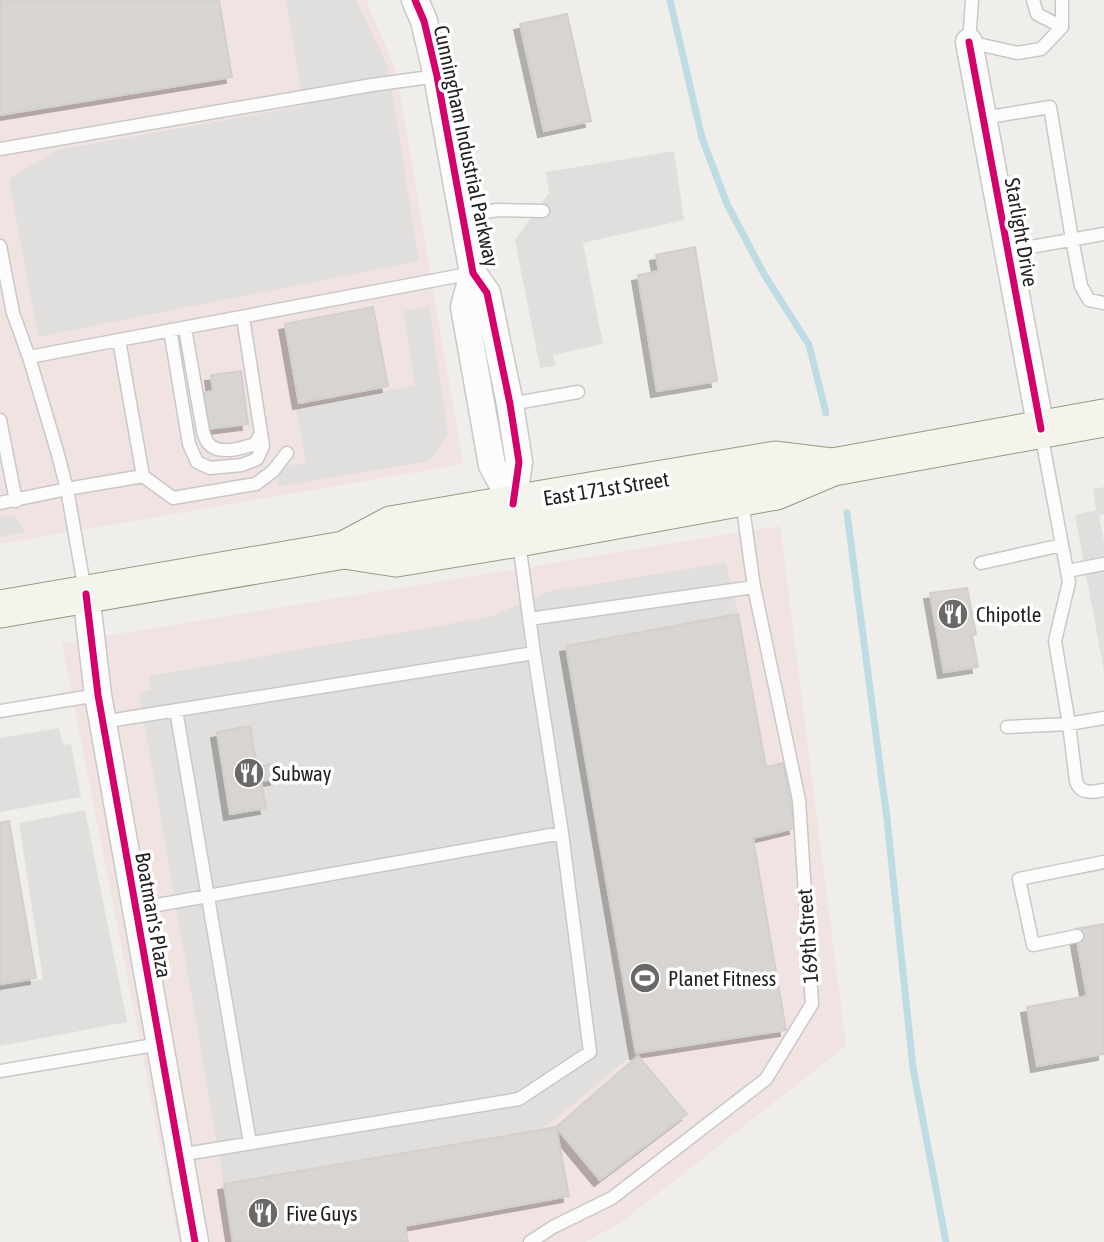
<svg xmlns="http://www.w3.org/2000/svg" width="1104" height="1242" viewBox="0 0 1104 1242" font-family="'Asap Condensed',sans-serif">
  <defs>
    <filter id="shadow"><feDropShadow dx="-6" dy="6" stdDeviation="0" flood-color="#0004"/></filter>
  </defs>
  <rect width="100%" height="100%" fill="#f0eeeb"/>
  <!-- commercial -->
  <path fill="#f1e3e1" d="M0 0H366L396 71 463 464 0 544Z
    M780 526 846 1046 623 1221 586 1242H179L62 643Z"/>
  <!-- parking -->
  <path fill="#e0dfde" d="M286 0H356L388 67 419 261 38 337 9 179 57 150 304 106Z
    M674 151 684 220 583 243 603 344 553 355 556 366 540 368 515 240 549 193 546 172Z
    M429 306 448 433 429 461 278 487 274 467 306 463 296 409 415 385 403 311Z
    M1104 487V514L1099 516 1104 541V671L1075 515 1096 510 1093 489Z
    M15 515 25 532 0 537V517Z
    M726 563 738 614 566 646 632 1055 576 1102 543 1128 224 1184 139 692 151 690 149 676 489 617 550 591Z
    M59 728 63 745 71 744 81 797 0 812V738Z
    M85 810 127 1022 0 1046V987L43 979 19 823Z"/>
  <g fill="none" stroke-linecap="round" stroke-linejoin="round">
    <!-- stream -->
    <path stroke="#bfdbe3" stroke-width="7" d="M670 0 702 138 727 204 764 274 809 345 826 413
      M847 513 887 819 913 1068 946 1242"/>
  </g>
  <!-- building -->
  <path fill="#d7d4d2" stroke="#d3d0cc" stroke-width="2" filter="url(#shadow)" d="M0 0H219L232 77 0 115Z
    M567 14 591 121 544 131 520 24Z
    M695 247 717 381 657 391 638 275 659 271 656 255Z
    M373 307 388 386 299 403 285 324Z
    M241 371 248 424 208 429 203 393 213 391 211 375Z
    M967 588 976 634 972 635 978 667 944 672 930 593Z
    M738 614 766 767 783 763 795 828 753 838 786 1030 636 1053 566 646Z
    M250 726 257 767 273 764 276 779 261 781 266 808 230 814 217 732Z
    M9 821 36 978 0 984V823Z
    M1104 924V1054L1037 1066 1027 1007 1087 996 1075 929Z
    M638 1056 687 1114 600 1180 556 1127Z
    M556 1127 569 1196 405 1226 408 1242H233L224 1184Z"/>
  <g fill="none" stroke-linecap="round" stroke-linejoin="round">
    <!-- lane casing -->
    <g stroke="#c9c8c7" stroke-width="15">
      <path id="lane" d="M972 0 969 42 1017 53 1041 49 1062 27V0
        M1033 0 1037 14 1062 27
        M983 118 1050 107 1072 239 1081 286 1089 300 1104 303
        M0 149 372 85 437 76
        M463 216 497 210 543 211
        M0 246 13 313 29 357 57 451 67 489 85 591
        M1008 251 1104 234
        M185 328 203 431C204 435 205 439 208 443 218 456 242 448 255 444L261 433 243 317
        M170 330 189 444 197 462 210 468 242 465 257 459 263 446 261 434
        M119 340 143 476 173 498 256 484 273 471 287 453
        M29 357 473 273
        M510 404 578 392
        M0 420 16 501
        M1041 433 1069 582 1055 641 1069 724 1076 781C1080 795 1093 792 1104 790
        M0 503 67 489 143 476
        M981 563 1062 545
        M1067 571 1104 564
        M529 619 754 587
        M176 710 250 1143
        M0 711 98 695
        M102 722 534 653 519 543
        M1007 727 1069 724 1104 718
        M135 909 562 833
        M1077 936 1033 945 1019 879 1104 862
        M0 1071 160 1044
        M179 1155 519 1099 590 1052 562 833 534 653
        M530 1242 553 1227 612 1198 766 1079 812 1004 799 800 754 587 742 501"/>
    </g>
    <!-- street casing -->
    <g stroke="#c9c8c7" stroke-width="29">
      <path id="street" d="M415 0 424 21 437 76 473 273 487 293 510 404 519 462 513 504
        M969 42 1041 429
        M473 273 464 307 492 465 513 504
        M86 594 98 695 195 1242"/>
    </g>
    <!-- secondary casing -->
    <g stroke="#999a82" stroke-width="39">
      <path id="secondary" d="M344 550 396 558 518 538 776 491 833 467 1104 418
        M0 609 344 550 391 525 513 504 776 460 833 467"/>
    </g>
    <!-- lane -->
    <use href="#lane" stroke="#fdfcfc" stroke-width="12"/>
    <!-- street -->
    <use href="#street" stroke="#fdfcfc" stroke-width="26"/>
    <!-- secondary -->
    <use href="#secondary" stroke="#f4f4ed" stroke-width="37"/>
    <!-- cycleway casing -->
    <g stroke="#fff" stroke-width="11">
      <path id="cycleway" d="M415 0 424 21 437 76 473 273 487 293 510 404 519 462 513 504
        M969 42 1041 429
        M86 594 98 695 195 1242"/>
    </g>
    <!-- cycleway -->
    <use href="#cycleway" stroke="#d6006c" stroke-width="7"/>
  </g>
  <!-- icons -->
  <defs>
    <g id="restaurant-disc" transform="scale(1.575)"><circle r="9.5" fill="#6a6968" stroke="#fff"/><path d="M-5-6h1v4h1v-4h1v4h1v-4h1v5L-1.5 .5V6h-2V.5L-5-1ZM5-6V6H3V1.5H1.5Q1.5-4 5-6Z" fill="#fff"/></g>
    <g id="stadium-disc" transform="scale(1.575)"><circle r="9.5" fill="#6a6968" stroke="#fff"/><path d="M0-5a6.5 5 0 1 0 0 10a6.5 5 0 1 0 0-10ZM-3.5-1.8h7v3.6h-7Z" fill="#fff"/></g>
  </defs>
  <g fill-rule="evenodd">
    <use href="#restaurant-disc" x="953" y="614"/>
    <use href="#restaurant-disc" x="249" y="773"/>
    <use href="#stadium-disc" x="645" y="978"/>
    <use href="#restaurant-disc" x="263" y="1213"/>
  </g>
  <g text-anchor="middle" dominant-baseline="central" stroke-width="7" stroke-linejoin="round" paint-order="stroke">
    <!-- street labels -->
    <g font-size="21" fill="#222" stroke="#fff">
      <text transform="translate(467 146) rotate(78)">Cunningham Industrial Parkway</text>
      <text transform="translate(1022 232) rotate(80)">Starlight Drive</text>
      <text transform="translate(606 488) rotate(-9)">East 171st Street</text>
      <text transform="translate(154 915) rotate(80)">Boatman's Plaza</text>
      <text transform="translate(807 936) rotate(-94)">169th Street</text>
    </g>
    <!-- poi labels -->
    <g font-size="21" fill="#222" stroke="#fff" text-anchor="start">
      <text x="976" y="614">Chipotle</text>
      <text x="272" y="773">Subway</text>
      <text x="668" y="978">Planet Fitness</text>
      <text x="286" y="1213">Five Guys</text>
    </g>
  </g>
</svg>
